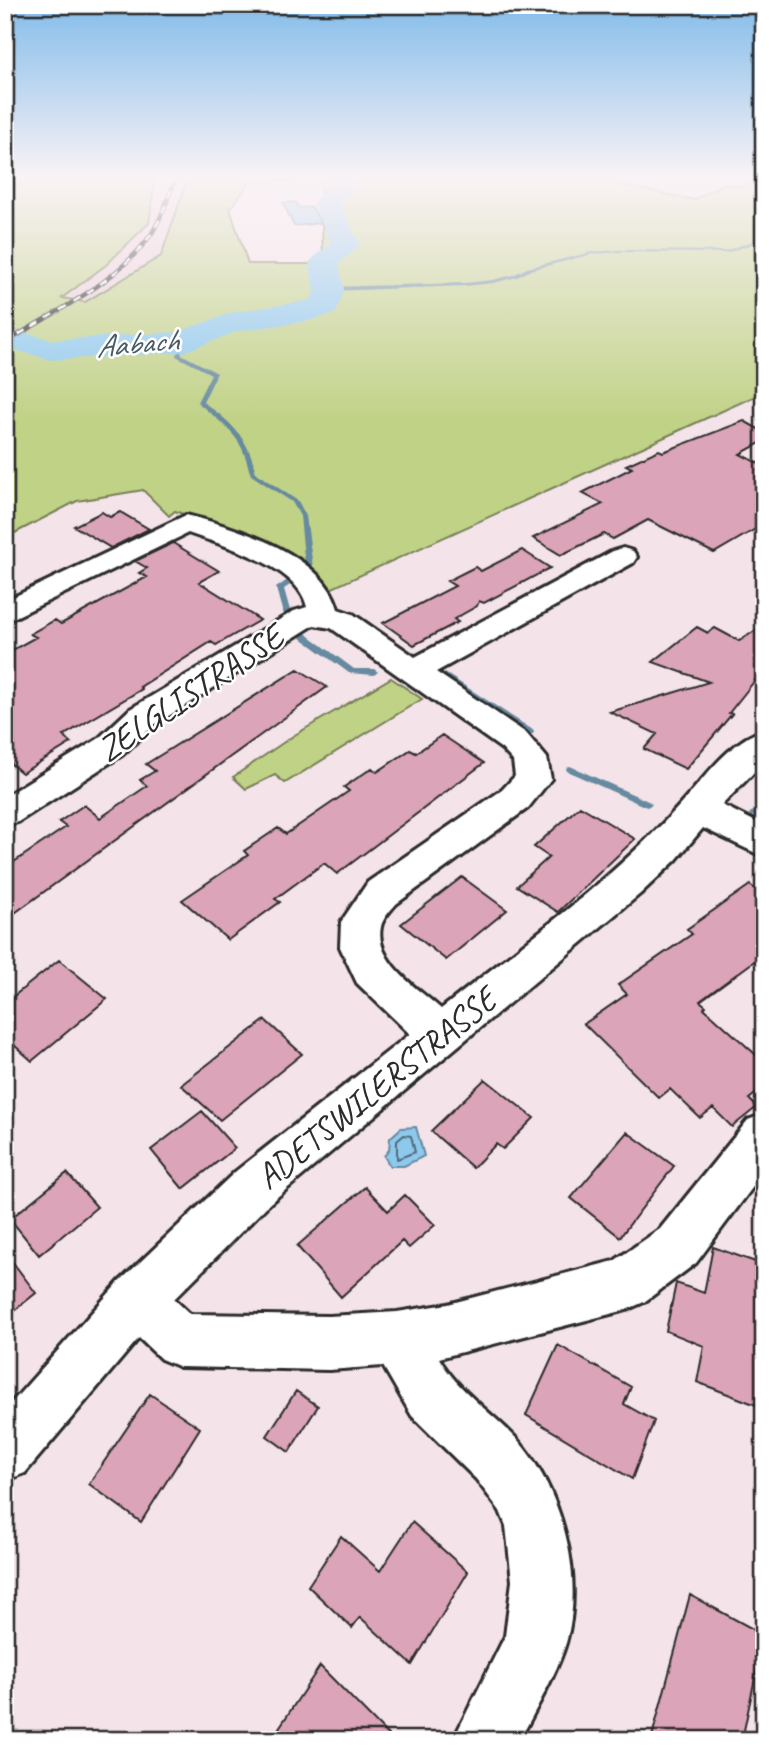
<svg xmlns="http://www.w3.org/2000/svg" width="769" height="1745" viewBox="0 0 769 1745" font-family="Caveat,sans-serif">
  <rect width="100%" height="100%" fill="#f4e4ea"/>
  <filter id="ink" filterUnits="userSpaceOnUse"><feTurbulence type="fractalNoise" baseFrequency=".0143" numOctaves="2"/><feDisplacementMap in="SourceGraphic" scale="14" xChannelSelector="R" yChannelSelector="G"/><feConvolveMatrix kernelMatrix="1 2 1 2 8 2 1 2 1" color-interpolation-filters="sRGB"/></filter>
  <g filter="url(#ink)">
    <!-- built -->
    <path fill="#ecd1db" d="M155 178H188L161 256 85 302 61 299 106 265 149 223Z"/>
    <!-- green -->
    <path fill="#c0d286" stroke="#767e58" stroke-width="2" d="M23 178H155L149 223 106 265 62 298 85 302 161 256 188 178H294L293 181H251L230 209 248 264H323L321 178H629L621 185 694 200 723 184 742 187 764 178V392L326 591 214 526 175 511 169 516 143 490 77 501 5 538V203Z
      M391 678 422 699 285 783 275 775 246 789 233 777 293 736Z"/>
    <!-- water -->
    <path fill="#8dc9ed" stroke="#668a9f" stroke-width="2" d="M295 202 299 208 312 207 321 223 294 226 283 203Z
      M416 1127 424 1156 404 1166H390L384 1156 389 1150 390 1138 401 1128Z"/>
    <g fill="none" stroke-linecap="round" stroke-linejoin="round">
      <!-- shore -->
      <path stroke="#526a79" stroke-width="2" d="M404 1135 411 1136 415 1152 397 1159V1141Z"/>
      <!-- stream -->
      <path fill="#668a9f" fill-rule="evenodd" d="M764 237V240L726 253 618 252 592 254 531 270 517 277 493 283 465 286 329 291 326 289 329 287 465 283 493 280 513 275 527 268 592 252 618 250 725 251Z
        M184 340 187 342 181 354 217 373 203 402C231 422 249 438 256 473L298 501 306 516 313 567 312 569H309L305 567 300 516 292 502 251 475C248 468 247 460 244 453 235 430 215 418 197 402L211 374 176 356 181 342Z
        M289 579H295L296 581 284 589 291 614 287 616 283 614 276 588Z
        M297 631H303L354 669H374L378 672 374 675 349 673 297 635Z
        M445 673 533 730 534 732 533 734H527L442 678V674Z
        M570 766 650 802 652 804 647 807 644 806 567 771 566 769 567 767Z
        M754 811 764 813V819L751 816 749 814 751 812Z"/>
      <!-- river -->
      <path fill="#8dc9ed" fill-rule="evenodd" d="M330 178H356L358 184 340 204 360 245 339 264 344 289 336 313 308 321 238 331 184 352 51 360 5 347V327L52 340 178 332 234 312 311 300 314 289 309 262 331 243 313 203 332 183Z"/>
    </g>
    <!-- building -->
    <path fill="#dba4b8" stroke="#2b2b2b" stroke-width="2" d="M744 421 764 432V441L740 454 764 466V524L714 553 648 520 613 539 604 534 561 555 533 538 603 504 582 493 632 468 626 465 659 450 663 452Z
      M102 512 110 517 120 512 149 529 111 548 74 526Z
      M173 543 219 571 199 582 260 620 216 645 211 642 140 687 142 689 63 736 71 743 22 773 5 759V654L36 637 30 634 55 620 61 624 147 577 139 573 147 568 135 561Z
      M522 550 550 568 484 603 479 601 477 606 454 619 458 622 414 645 383 623 455 586 447 581 475 567 481 571Z
      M764 625V669L729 713 732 714 686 769 644 749 657 734 610 712 709 682 653 662 697 627 708 633 715 628 739 641Z
      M298 669 327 687 5 920V868L66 827 59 822 84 805 100 818 147 786 140 780 155 771 146 764Z
      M442 735 484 763 337 874 324 863 275 899 280 902 228 940 182 900 248 855 244 851 278 828 286 834 349 791 344 787 372 768 377 772 410 750 416 753Z
      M580 806 635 839 558 912 517 886 549 857 534 847Z
      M462 877 507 910 446 960 401 924Z
      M750 885 764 896V954L700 1001 706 1006 704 1008 764 1062V1087L749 1099 757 1107 732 1127 713 1108 700 1118 670 1089 659 1098 584 1024 627 994 618 985 692 934 687 929Z
      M59 960 107 999 32 1061 5 1037V1003Z
      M265 1020 302 1054 220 1120 181 1085Z
      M485 1079 534 1118 503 1149 496 1144 473 1168 431 1131Z
      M202 1111 235 1148 183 1189 151 1150Z
      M627 1132 674 1166 620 1237 571 1198Z
      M67 1173 97 1207 39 1255 10 1219Z
      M365 1187 388 1211 405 1195 435 1225 409 1248 402 1241 341 1297 297 1246Z
      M713 1247 764 1265V1408L697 1382 704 1346 666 1331 676 1283 704 1293Z
      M5 1252 36 1293 5 1318Z
      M558 1345 631 1387 624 1404 654 1421 632 1479 526 1415Z
      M296 1391 318 1406 289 1452 267 1436Z
      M150 1394 200 1428 141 1522 89 1484Z
      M412 1522 468 1572 412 1665 360 1617 352 1628 308 1586 341 1536 380 1571Z
      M690 1595 764 1635 742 1740H651Z
      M320 1666 393 1740H271Z"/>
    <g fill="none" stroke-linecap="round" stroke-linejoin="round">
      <!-- minor casing -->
      <g stroke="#2b2b2b" stroke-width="6">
        <path id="minor" d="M186 515C235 527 324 554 338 609L353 614 415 657 613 551 623 548 633 551 637 557 633 563 436 672 526 733 547 758 551 779 528 808 396 904C391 910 382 919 381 927 374 962 418 988 441 1009 526 941 616 878 688 796 708 773 733 739 764 730V762L722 805 764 826V857L703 828 676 860 640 894 270 1203 174 1299 190 1314 329 1316 397 1312 448 1304 614 1261 660 1229 748 1120 764 1114V1172L696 1263 644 1302 626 1310 439 1358C458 1391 490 1411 516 1438 562 1489 585 1576 566 1643 556 1676 535 1709 520 1740H453L505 1636 512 1581 506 1526 500 1511 476 1479 412 1416 383 1366 329 1370 180 1367 161 1359 139 1338 25 1473 5 1481V1410L119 1282 236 1171 410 1034 357 983 340 947 341 922 368 882 502 790 515 776 513 761 502 749 331 628 314 625 154 725 122 755 18 822 5 826V796L98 739 130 709 294 611 307 607C298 565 224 546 188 533L5 622V601Z"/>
      </g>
      <!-- minor -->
      <use href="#minor" fill="#fff" fill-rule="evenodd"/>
      <!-- rail casing -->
      <g stroke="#2b2b2b" stroke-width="4.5">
        <path id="rail" d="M5 343C55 311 118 283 152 233 163 216 168 196 176 178"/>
      </g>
      <!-- rail -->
      <use href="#rail" stroke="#fff" stroke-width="2.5" stroke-dasharray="8" stroke-linecap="butt"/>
    </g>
  </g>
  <!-- sky -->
  <linearGradient id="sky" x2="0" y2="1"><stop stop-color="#83bcea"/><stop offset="0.42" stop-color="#faf3f6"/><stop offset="1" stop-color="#faf3f6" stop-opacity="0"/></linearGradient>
  <rect width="769" height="422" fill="url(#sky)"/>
  <g text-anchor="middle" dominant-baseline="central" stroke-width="5" stroke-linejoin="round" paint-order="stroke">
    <!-- far-water labels -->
    <g font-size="32" font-style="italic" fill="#485a65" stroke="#fff">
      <text transform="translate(137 343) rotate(-5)">Aabach</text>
    </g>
    <!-- street labels -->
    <g font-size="35" fill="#2b2b2b" stroke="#fff">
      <text transform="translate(190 693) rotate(-34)">ZELGLISTRASSE</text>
      <text transform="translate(376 1088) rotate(-39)">ADETSWILERSTRASSE</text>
    </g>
  </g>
  <!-- margin -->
  <rect width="769" height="1745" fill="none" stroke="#fff" stroke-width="28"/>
  <rect x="14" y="14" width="741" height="1717" fill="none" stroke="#2b2b2b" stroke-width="2.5" filter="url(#ink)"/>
</svg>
